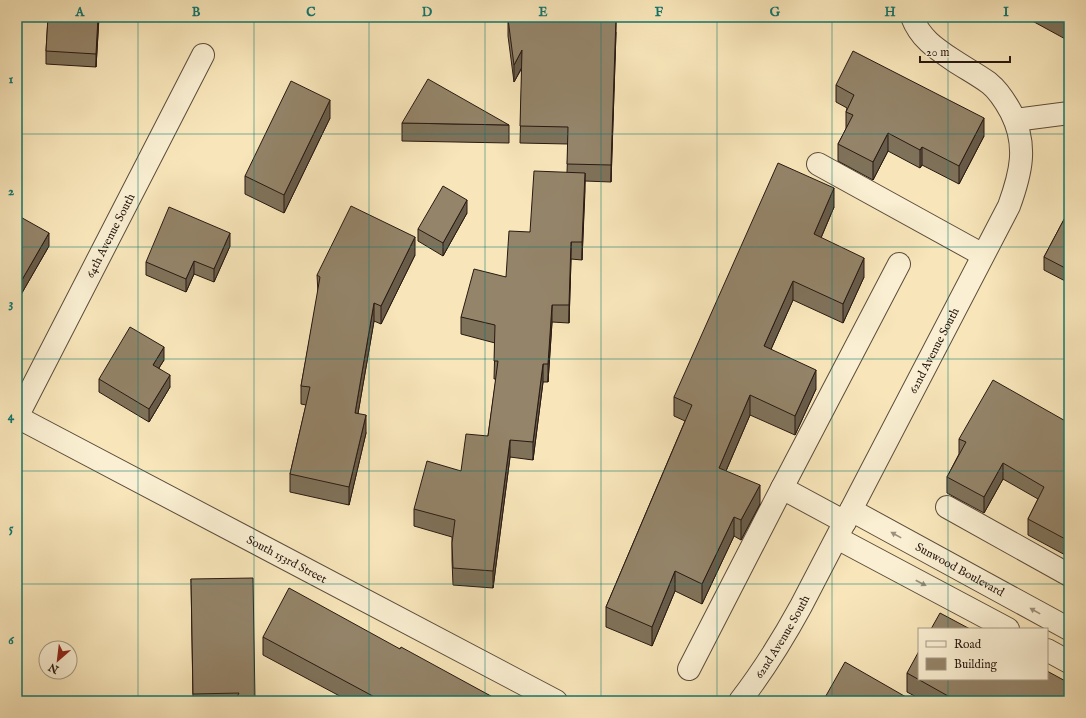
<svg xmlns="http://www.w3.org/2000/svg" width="1086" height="718" viewBox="0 0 1086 718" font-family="'IM FELL English',serif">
  <rect width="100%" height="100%" fill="#f8e6ba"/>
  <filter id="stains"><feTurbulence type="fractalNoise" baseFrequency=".005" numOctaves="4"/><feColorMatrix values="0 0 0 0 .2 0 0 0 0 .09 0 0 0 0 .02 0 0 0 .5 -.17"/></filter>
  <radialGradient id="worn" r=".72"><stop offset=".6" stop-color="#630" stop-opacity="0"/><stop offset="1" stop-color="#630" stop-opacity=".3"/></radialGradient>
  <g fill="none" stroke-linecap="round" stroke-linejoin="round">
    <!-- minor casing -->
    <g stroke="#5c4c3c" stroke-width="24">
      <g id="minor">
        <path d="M1015 120 1069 113"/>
        <path d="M818 164 983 255"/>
        <path id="s1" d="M17 417 556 701"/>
        <path id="s2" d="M17 417 203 55"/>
        <path d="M782 488 899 264"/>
        <path d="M947 507 1069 575"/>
        <path id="s3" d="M851 510 1069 629"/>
        <path d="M837 538 1008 629"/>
        <path d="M1047 650 1069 662"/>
        <path d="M689 669 782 488 845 522"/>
        <path id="s4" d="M740 701C763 671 783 639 801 606L1009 206C1021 173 1028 145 1011 112 1005 101 999 91 989 83 978 75 965 68 953 60 935 48 920 38 912 17"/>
      </g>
    </g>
    <!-- minor -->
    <use href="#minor" stroke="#faefd2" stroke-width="22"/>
  </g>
  <!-- wall -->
  <path fill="#7f725a" stroke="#281912" d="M48 17H99L96 67 46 64V51Z
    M1025 17H1069V41Z
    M508 19 616 32 611 182 585 181 582 260 571 259 569 323 552 322 548 382H543L533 460 510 457 493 588 453 585 452 560V537L414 526V509L461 471 488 436 496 379H494L495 343 461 334V317L506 277 530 232 567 172 568 144 520 143 522 68 514 82 508 36Z
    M836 85 984 136 959 184 922 165 920 168 888 151 873 180 838 161V144L846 129V112L847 108 836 102Z
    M330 118 284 213 245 194V176Z
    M402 123 509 125V143L402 141Z
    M834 207 821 238 864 277 843 323 793 300 771 349 816 389 795 435 750 415 726 471 760 504 741 540 734 536 702 604 675 591 652 646 606 627V607L685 421 674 416V397Z
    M1069 210V283L1044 270V257Z
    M467 213 443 256 418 241V229Z
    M17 215 49 246 19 298 17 297Z
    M230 246 214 282 194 274 186 292 146 275V262Z
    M415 255 381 324 374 321 358 413 366 433 349 505 290 492V474L306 405 301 404V386L318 293 317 275Z
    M164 360 159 368 170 387 149 422 99 392V379Z
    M1069 423V557L1028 535V519L1038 499 1003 479 984 513 947 493V477L959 454V439Z
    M191 579 255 701H193Z
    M263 637 400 649 500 701H349L263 655Z
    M907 673 1069 701H924L907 692Z"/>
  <!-- shaded-wall -->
  <path fill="#685c4a" stroke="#281912" d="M98 17H99L96 67V54Z
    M616 17V32L611 182V165Z
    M522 50V67L514 82V65Z
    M330 100V118L284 213V195Z
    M984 118V136L959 184V166Z
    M888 133V151L873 180V162Z
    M922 147V165L920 168V150Z
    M585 173V191L582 260V242Z
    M834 188V207L814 254V234Z
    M467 200V213L443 256V243Z
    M49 233V246L19 298V285Z
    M230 233V246L214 282V269Z
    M415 237V255L381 324V306Z
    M571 242V259L569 323V305Z
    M864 258V277L843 323V304Z
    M194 261V274L186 292V279Z
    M793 281V300L764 365V346Z
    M374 303V321L355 431V413Z
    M552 305V322L548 382V364Z
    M164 347V360L153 377V365Z
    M543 364V382L533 460V442Z
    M816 370V389L795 435V416Z
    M170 375V387L149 422V409Z
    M750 395V415L719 487V468Z
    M366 415V433L349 505V487Z
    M510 440V457L493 588V571Z
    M1003 463V479L984 513V497Z
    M760 485V504L741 540V520Z
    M734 517V536L702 604V584Z
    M675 571V591L652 646V627Z"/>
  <!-- building -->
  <path fill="#948469" stroke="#281912" d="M48 17H98L96 54 46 51Z
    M528 17H616L611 165 567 164 568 127 520 126 522 50 514 65 508 19Z
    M853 51 984 118 959 166 922 147 920 150 888 133 873 162 838 144 853 115 846 112 854 95 836 85Z
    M428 79 509 125 402 123Z
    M291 81 330 100 284 195 245 176Z
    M778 163 834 188 814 234 864 258 843 304 793 281 764 346 816 370 795 416 750 395 719 468 760 485 741 520 734 517 702 584 675 571 652 627 606 607 692 405 674 397Z
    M534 171 585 173 582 242H571L569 305H552L548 364H543L533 442 510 440 493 571 453 568 452 543 455 520 414 509 427 461 461 471 466 434 488 436 498 361H494L495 325 461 317 474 269 506 277 509 231 530 232Z
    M443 186 467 200 443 243 418 229Z
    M351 206 415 237 381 306 374 303 355 413 366 415 349 487 290 474 310 387 301 386 320 277 317 275Z
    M169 207 230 233 214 269 194 261 186 279 146 262Z
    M1069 210V270L1044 257Z
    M17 215 49 233 19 285 17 284Z
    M130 327 164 347 153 365 170 375 149 409 99 379Z
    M993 380 1069 423V541L1028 519 1044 487 1003 463 984 497 947 477 966 442 959 439Z
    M253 578 255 701H235L239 693 193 694 191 579Z
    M289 588 400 649 401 647 500 701H382L263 637Z
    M940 613 970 629H931Z
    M919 651V679H1047V671L1069 683V697L1067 701H957L907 673Z
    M845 662 913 701H823Z"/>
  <!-- one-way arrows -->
  <defs><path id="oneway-solid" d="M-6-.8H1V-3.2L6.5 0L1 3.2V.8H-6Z"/></defs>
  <g fill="#9c8f7c">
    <use href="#oneway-solid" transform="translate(896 535) rotate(-151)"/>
    <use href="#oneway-solid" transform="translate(921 583) rotate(28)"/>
    <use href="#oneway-solid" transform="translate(1035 611) rotate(-151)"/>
  </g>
  <!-- grid -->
  <path fill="none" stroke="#0f766e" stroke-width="1" stroke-opacity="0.55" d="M138 17V701M254 17V701M369 17V701M485 17V701M601 17V701M717 17V701M832 17V701M948 17V629M17 134H1069M17 247H1069M17 359H1069M17 471H1069M17 584H1069M948 679V701"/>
  <g text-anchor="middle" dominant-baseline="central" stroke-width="3" stroke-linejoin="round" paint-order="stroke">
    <!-- street labels -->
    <g font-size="12" fill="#281912" stroke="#faefd2">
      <text stroke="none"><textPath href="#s2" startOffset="204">64th Avenue South</textPath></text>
      <text stroke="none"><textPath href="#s4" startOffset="401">62nd Avenue South</textPath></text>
      <text stroke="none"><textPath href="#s1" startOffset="305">South 153rd Street</textPath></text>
      <text stroke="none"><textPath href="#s3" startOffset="124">Sunwood Boulevard</textPath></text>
      <text stroke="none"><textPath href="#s4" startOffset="77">62nd Avenue South</textPath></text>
    </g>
  </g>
  <!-- margin -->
  <rect width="1086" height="718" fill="none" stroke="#f8e6ba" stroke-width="44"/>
  <!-- legend -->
  <rect x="918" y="628" width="130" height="52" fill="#faefd2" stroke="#a69985"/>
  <rect x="926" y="641" width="20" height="6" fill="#faefd2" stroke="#a69985"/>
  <text x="954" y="648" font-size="12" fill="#281912">Road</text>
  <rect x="926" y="658" width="20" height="12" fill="#948469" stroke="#a69985"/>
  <text x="954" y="668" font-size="12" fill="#281912">Building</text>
  <!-- north arrow -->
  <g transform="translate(58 660) rotate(208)"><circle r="19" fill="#faefd2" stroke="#a69985"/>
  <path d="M0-3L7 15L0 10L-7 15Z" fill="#8f2418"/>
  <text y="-6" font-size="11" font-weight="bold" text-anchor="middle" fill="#281912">N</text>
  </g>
  <!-- scale -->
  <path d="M920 56v6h90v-6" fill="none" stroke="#281912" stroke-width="2"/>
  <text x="926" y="56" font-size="12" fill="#281912" stroke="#faefd2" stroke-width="3" paint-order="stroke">20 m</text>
  <rect x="22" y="22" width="1042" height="674" fill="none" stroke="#0f766e" stroke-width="1.5"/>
  <g font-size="13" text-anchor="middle" font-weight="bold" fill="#0f766e">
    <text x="80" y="16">A</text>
    <text x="196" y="16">B</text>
    <text x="311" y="16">C</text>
    <text x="427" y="16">D</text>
    <text x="543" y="16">E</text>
    <text x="659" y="16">F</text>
    <text x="775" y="16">G</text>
    <text x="890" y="16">H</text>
    <text x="1006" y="16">I</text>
    <text x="11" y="83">1</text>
    <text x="11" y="195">2</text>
    <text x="11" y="307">3</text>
    <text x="11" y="420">4</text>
    <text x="11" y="532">5</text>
    <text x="11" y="644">6</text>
  </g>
  <rect width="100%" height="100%" filter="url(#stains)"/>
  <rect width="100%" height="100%" fill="url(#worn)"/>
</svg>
